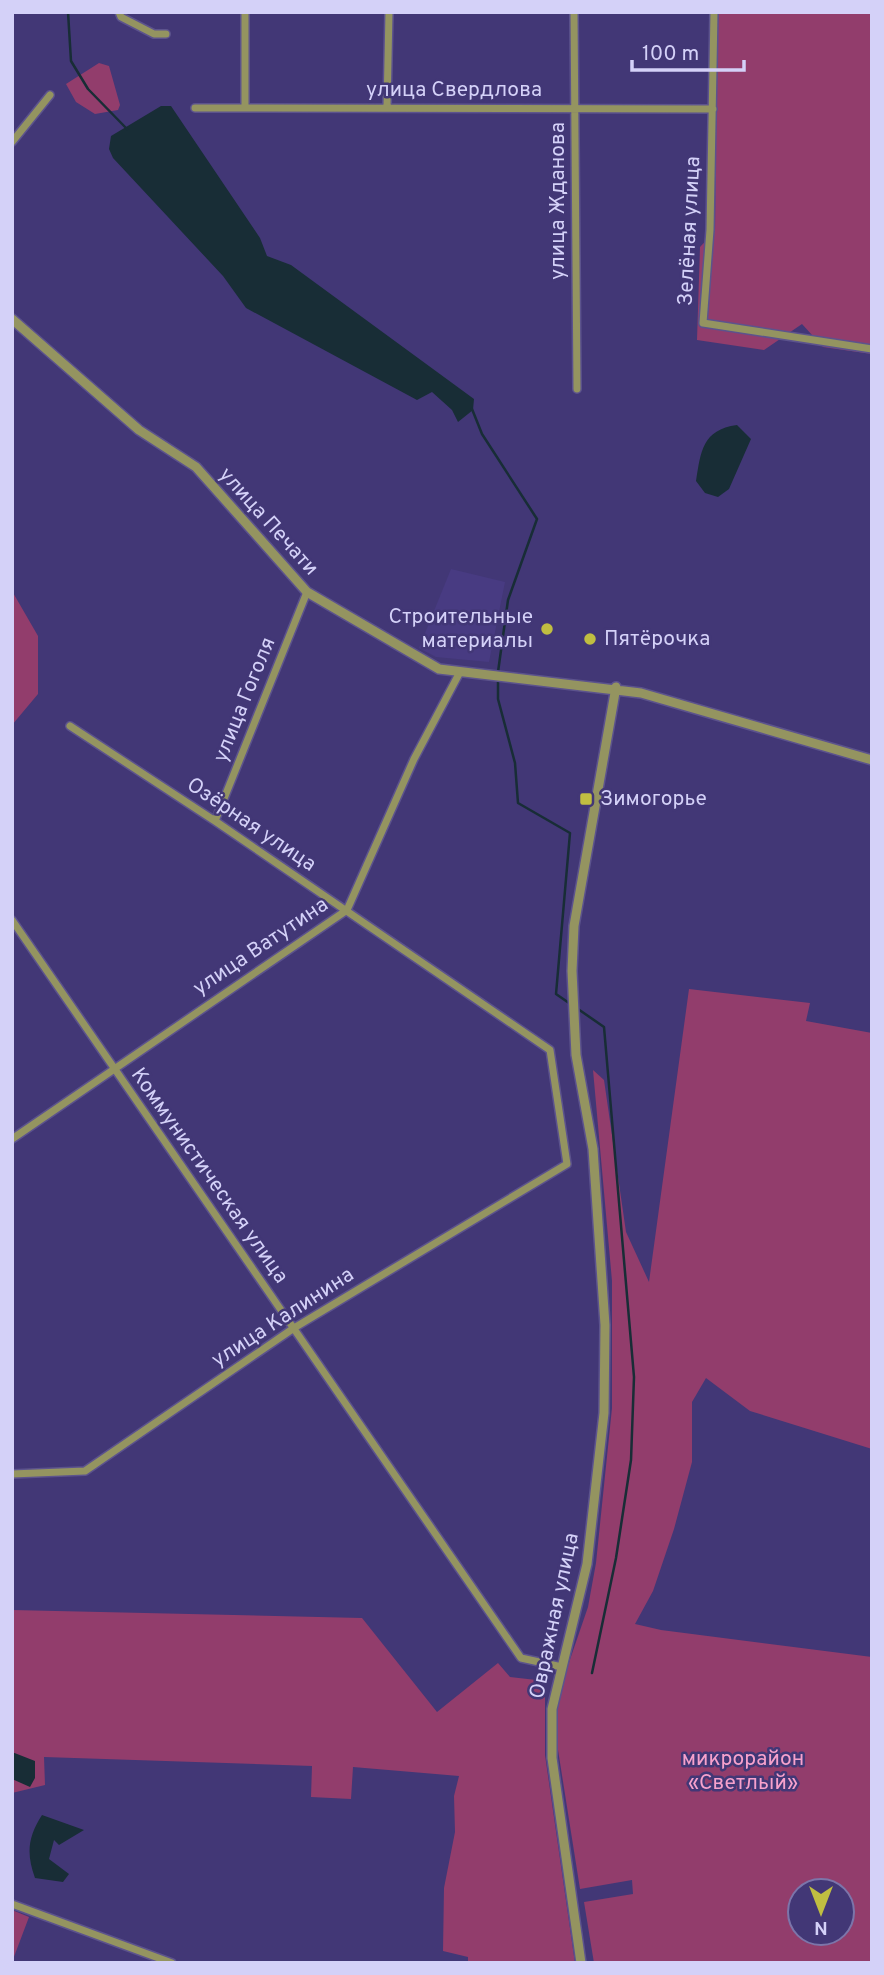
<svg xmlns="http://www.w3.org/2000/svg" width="884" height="1975" viewBox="0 0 884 1975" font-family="Overpass,sans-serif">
  <rect width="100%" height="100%" fill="#423776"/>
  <!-- built -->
  <path fill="#483b82" d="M451 569 505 582 489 662 436 657 419 648Z"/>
  <!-- green -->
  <path fill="#923d6c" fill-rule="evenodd" d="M717 12H872V354L823 347 802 324 764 350 697 340 700 247 715 231Z
    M99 63 109 66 120 105 118 110 95 114 76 102 66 84Z
    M12 591 38 636V694L12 725Z
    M689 989 810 1003 806 1021 872 1033V1449L750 1411 706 1378 692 1402V1462L674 1529 653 1591 635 1624 661 1630 872 1657V1963H594L584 1902 633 1894 632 1880 580 1889 552 1712 588 1607 596 1563 612 1408V1281L593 1070 604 1080 626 1232 649 1282ZM800 1891H842V1933H800Z
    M12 1610 362 1618 437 1712 498 1663 510 1677 545 1681V1755L575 1963H468V1957L443 1951 444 1888 455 1832 454 1796 459 1776 353 1767 351 1799 311 1797 312 1766 44 1757 45 1785 12 1793Z
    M12 1910 29 1917 12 1962Z"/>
  <!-- water -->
  <path fill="#182d36" d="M161 106H171L260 238 267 256 291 265 474 399 473 410 458 422 452 410 432 392 417 400 246 308 223 276 113 158 109 149 111 136Z
    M737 425 751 439 729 489 718 497 705 493 696 481C701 451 702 430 737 425Z
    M12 1752 35 1761V1778L30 1787 12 1779Z
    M42 1815 84 1830 59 1845 54 1840 49 1859 69 1874 63 1882 35 1878C26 1853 28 1837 42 1815Z"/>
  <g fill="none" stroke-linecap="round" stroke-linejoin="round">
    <!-- stream -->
    <path stroke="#182d36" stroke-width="2.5" d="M68 12 71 61 88 89 127 129
      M472 409 482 434 537 519 508 600 498 672
      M498 679V699L515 763 518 803 570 833 556 994 569 1003
      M578 1009 604 1027 634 1377 631 1460 616 1558 592 1673"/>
    <!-- minor casing -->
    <g stroke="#5c538d" stroke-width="10">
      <path id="minor" d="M119 12 121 17 154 34H166
        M574 12 577 389
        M714 12 710 230 703 323 872 349
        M245 106V12
        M387 107 389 12
        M195 108 713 109
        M12 142 50 95
        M215 821 307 592
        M12 920 521 1658 562 1667
        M12 1139 347 910 414 759 460 672
        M12 1474 85 1471 294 1328 567 1164 550 1050 215 821 70 726
        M12 1904 172 1963"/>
    </g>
    <!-- tertiary casing -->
    <g stroke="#5c538d" stroke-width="12">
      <path id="tertiary" d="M12 319 139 430 196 467 307 592 439 669 641 693 872 760
        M581 1963 552 1758V1709L587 1564 604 1413 605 1325 593 1149 576 1055 572 971 574 926 616 687"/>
    </g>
    <!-- minor -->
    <use href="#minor" stroke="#949460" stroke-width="7"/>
    <!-- tertiary -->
    <use href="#tertiary" stroke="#949460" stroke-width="9"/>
  </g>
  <!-- markers -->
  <g fill="#c0be41" stroke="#423776" stroke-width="2.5">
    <circle cx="547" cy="629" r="7"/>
    <circle cx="590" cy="639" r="7"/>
    <rect x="579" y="792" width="14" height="14" rx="3.5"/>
  </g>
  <g text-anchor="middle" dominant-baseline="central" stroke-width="5" stroke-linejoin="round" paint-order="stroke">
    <!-- street labels -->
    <g font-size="21" fill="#d4d1f8" stroke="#423776">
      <text x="454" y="90">улица Свердлова</text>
      <text transform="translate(558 201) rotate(-90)">улица Жданова</text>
      <text transform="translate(690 231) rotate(-87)">Зелёная улица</text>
      <text transform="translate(268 522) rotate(48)">улица Печати</text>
      <text transform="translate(245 700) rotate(-68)">улица Гоголя</text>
      <text transform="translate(251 825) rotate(34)">Озёрная улица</text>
      <text transform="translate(261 947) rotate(-34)">улица Ватутина</text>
      <text transform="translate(209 1176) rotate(55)">Коммунистическая улица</text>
      <text transform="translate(283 1318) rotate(-33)">улица Калинина</text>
      <text transform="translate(555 1616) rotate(-78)">Овражная улица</text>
    </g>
    <!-- poi labels -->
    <g font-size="21" fill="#d4d1f8" stroke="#423776" text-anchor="start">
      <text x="533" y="617" text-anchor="end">Строительные<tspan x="533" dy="24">материалы</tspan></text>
      <text x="604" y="639">Пятёрочка</text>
      <text x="600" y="799">Зимогорье</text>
    </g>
    <!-- park labels -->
    <g font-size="21" fill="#f7a1cc" stroke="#423776">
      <text x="743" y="1759">микрорайон<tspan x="743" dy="24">«Светлый»</tspan></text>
    </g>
  </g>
  <!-- border -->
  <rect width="884" height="1975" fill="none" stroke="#d4d1f8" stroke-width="28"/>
  <!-- north arrow -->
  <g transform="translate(821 1912) rotate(180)"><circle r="33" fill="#423776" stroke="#7c75aa" stroke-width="2"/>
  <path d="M0-5L12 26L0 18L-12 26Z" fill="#c0be41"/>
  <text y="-10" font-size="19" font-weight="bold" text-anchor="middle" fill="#d4d1f8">N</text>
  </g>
  <!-- scale -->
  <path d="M632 60v10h112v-10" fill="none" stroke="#d4d1f8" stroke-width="3.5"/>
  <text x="642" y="60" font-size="21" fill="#d4d1f8" stroke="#423776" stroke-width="5" paint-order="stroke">100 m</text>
</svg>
